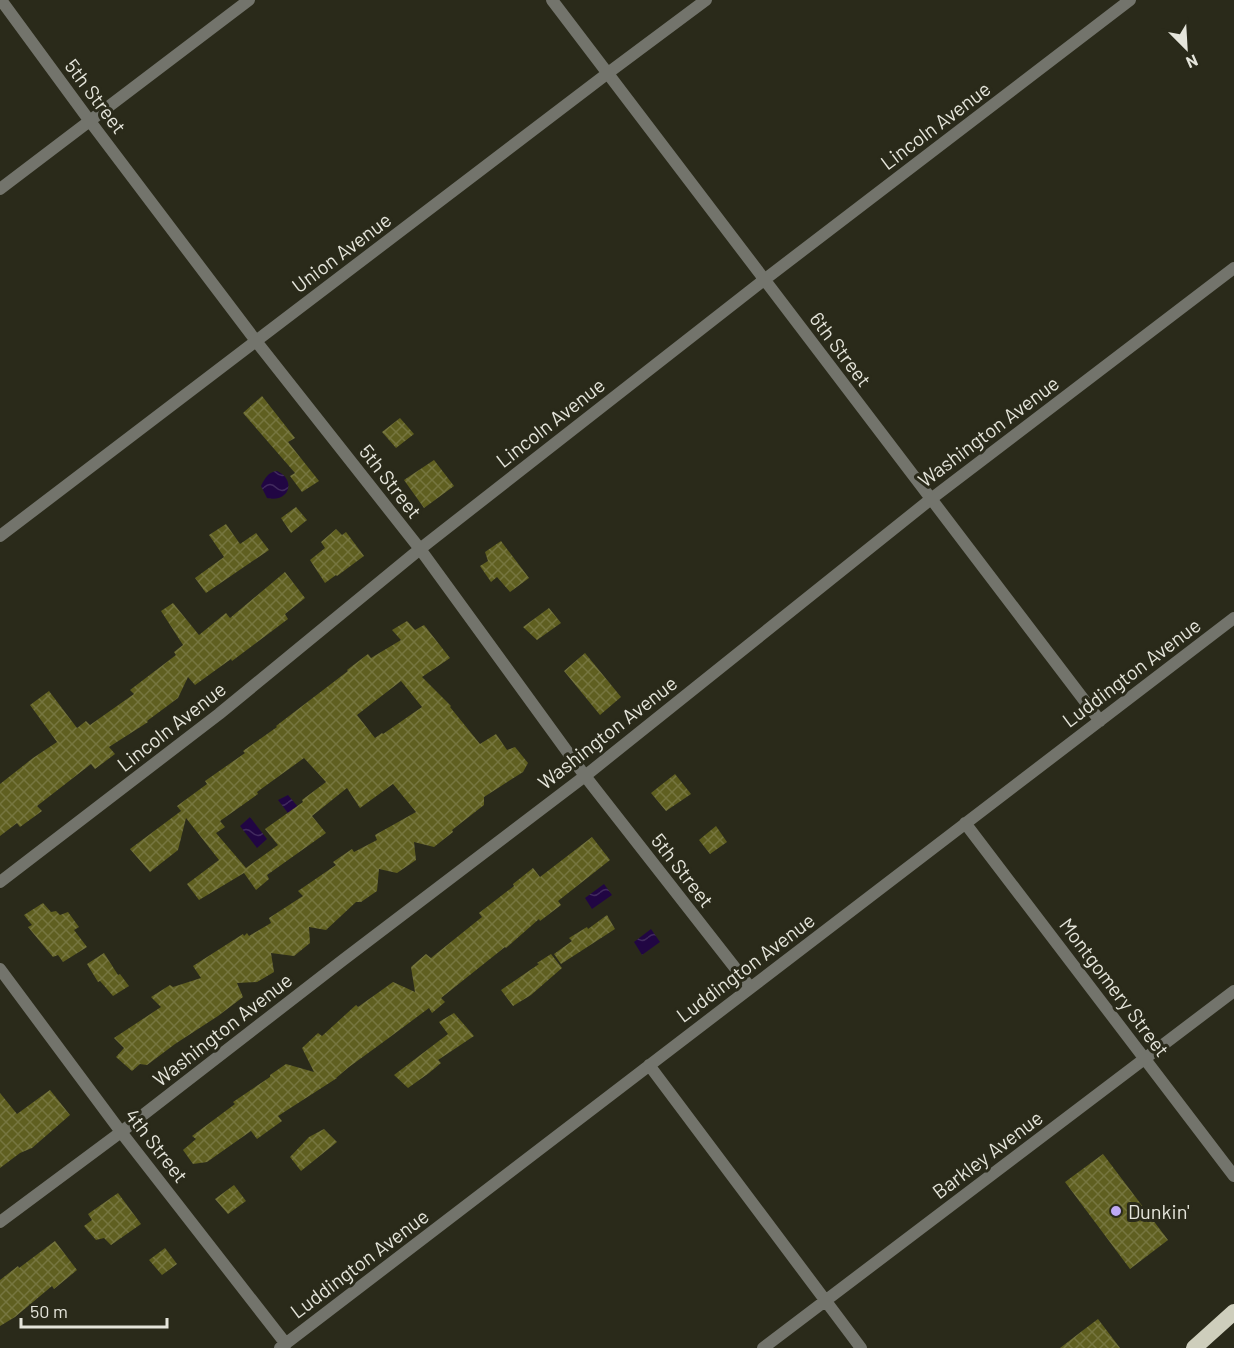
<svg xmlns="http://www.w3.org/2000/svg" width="1234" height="1348" viewBox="0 0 1234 1348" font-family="Barlow,sans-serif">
  <defs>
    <pattern id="water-waves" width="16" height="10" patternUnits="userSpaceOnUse" patternTransform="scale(1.5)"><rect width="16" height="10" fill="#210643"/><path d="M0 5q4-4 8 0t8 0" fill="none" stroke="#412a5e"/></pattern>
    <pattern id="building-cross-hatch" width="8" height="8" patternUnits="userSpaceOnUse" patternTransform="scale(1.5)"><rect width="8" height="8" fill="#5f5f20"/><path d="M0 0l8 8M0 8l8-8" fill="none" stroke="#767640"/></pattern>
  </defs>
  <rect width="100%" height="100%" fill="#2a2a1a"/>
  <!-- water -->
  <path fill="url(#water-waves)" d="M277 471C297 480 289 503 267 498L261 486C265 478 268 472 277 471Z
    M288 795 304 814 294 821 278 800Z
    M250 817 267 839 257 848 240 826Z
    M604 884 612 895 592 909 585 898Z
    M651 929 660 942 642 955 634 942Z"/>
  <!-- building -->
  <path fill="url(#building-cross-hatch)" fill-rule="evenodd" d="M262 396 295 438 288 442 319 481 302 492 290 476 295 473 243 413Z
    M400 418 414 434 396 448 382 432Z
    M434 460 454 486 424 508 404 480Z
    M296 507 307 520 291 533 281 518Z
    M226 524 240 544 256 533 269 550 206 593 195 578 224 557 209 535Z
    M336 529 342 535 346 532 364 556 337 576 336 575 325 583 310 560 325 548 321 542Z
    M501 541 529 578 510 592 497 577 491 582 480 566 488 561 485 552Z
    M285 572 305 598 285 614 288 619 232 661 231 659 195 685 188 677 178 698 147 721 148 722 109 747 115 754 95 769 91 764 37 806 42 811 20 827 17 823 0 836V784L33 758 57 742 30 705 49 691 77 728 86 721 90 725 134 694 130 690 176 655 174 652 183 645 161 611 173 603 199 635 226 613 230 618Z
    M549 608 561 623 537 640 523 627Z
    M407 621 415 630 424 625 450 658 422 677 451 706 450 707 480 744 496 734 507 750 515 747 528 763 523 772 484 797V805L452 830 453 832 434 847 414 842 416 860 397 873 379 869 377 891 361 902H356L326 930 309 927 310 943 294 956 271 953 274 972 257 982 237 983 243 997 218 1016 175 1044 147 1065 140 1064 132 1071 116 1057 124 1048 114 1038 161 1007 151 997 170 985 173 987 201 978 193 966 243 934 244 936 247 933 249 936 271 923 269 918 303 896 298 891 336 865 333 862 352 849 354 852 377 840 375 835 416 812 393 784 360 808 347 788 312 816 326 833 267 875 269 879 256 890 244 873 199 900 187 884 219 860 186 818 178 850 150 872 130 849 181 811 177 806 207 784 205 781 245 753 243 751 277 727 276 726 348 671 347 670 368 654 371 658 401 640 392 630ZM401 681 422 707 383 734 382 733 375 738 357 715ZM304 758 326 782 302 800 303 802 265 829 278 845 246 868 216 833 225 827 220 821 258 794 257 792Z
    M585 653 621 697 600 715 564 671Z
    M675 774 691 794 666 811 651 793Z
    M716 826 727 842 710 854 699 840Z
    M592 837 610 860 558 901 561 905 540 921 539 919 506 948 505 947 441 998 445 1002 432 1013 429 1008 386 1040 349 1067 336 1078H337L278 1116 282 1121 257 1139 251 1131 207 1162 193 1164 183 1150 196 1139 192 1136 235 1104 233 1102 270 1077V1075L286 1064 314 1072 302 1048 318 1033 322 1036 356 1005 358 1007 393 982 415 992 411 967 426 954 431 958 482 917 479 913 514 886 513 884 533 868 540 877Z
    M43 903 51 912 56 911 60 915 68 912 79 927 74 930 87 947 63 962 58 955 53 957 28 927 32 925 24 915Z
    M607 915 615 929 561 964 554 954 572 941 569 938 587 927 588 929Z
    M104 953 118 975 120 974 129 986 113 996 100 981 98 982 87 964Z
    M551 954 562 968 531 995 513 1006 501 990 539 964 537 963Z
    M454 1013 474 1036 438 1060 441 1063 429 1073 408 1088 394 1075 448 1034 439 1022Z
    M50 1090 70 1115 32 1148 20 1153 0 1168V1093L17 1114Z
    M324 1129 337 1142 301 1171 290 1157 309 1137Z
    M1103 1154 1168 1240 1130 1269 1065 1182Z
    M234 1185 246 1201 228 1214 215 1199Z
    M118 1193 141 1224 111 1245 104 1238 96 1240 84 1226 92 1220 88 1214Z
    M55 1241 77 1270 54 1289 52 1286 15 1317 0 1326V1280L18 1266 19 1268Z
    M165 1248 177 1264 162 1275 149 1260Z
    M1098 1319 1120 1348H1060L1086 1328Z"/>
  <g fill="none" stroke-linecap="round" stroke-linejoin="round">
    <!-- minor -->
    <path stroke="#73746c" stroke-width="12" d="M1 0 89 120 256 341 420 549 585 776 750 987
      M552 0 1100 721
      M0 189 249 0
      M0 536 608 73 706 0
      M965 823 1234 1176
      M0 882 219 714 420 549 764 280 1130 0
      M0 969 121 1132 286 1344
      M649 1065 861 1348
      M0 1222 121 1132 343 960 585 776 931 499 1234 268
      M280 1348 1234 618
      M763 1348 1234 991"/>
    <!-- trunk -->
    <path stroke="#cecebc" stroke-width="16" d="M1194 1348 1234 1312"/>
  </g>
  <!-- markers -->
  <circle fill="#bea9f4" stroke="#2a2a1a" stroke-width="2" cx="1116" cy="1211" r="6"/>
  <g text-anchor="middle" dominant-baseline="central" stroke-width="6" stroke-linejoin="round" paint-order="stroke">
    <!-- street labels -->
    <g font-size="20" fill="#e5e5db" stroke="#2a2a1a">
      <text transform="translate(96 96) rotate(53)">5th Street</text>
      <text transform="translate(935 125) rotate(-37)">Lincoln Avenue</text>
      <text transform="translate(341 252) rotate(-37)">Union Avenue</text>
      <text transform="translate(841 349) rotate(53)">6th Street</text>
      <text transform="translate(550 422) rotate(-38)">Lincoln Avenue</text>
      <text transform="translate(988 431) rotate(-37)">Washington Avenue</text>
      <text transform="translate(391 481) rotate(52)">5th Street</text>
      <text transform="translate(1131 672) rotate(-37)">Luddington Avenue</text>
      <text transform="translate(171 726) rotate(-38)">Lincoln Avenue</text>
      <text transform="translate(607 732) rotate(-38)">Washington Avenue</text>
      <text transform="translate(683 870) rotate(52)">5th Street</text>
      <text transform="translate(745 967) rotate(-37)">Luddington Avenue</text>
      <text transform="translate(1115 987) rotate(53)">Montgomery Street</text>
      <text transform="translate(222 1029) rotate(-38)">Washington Avenue</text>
      <text transform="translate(157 1145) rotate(52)">4th Street</text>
      <text transform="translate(987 1154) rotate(-37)">Barkley Avenue</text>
      <text transform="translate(359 1263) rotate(-37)">Luddington Avenue</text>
    </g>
    <!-- poi labels -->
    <g font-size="20" fill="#e5e5db" stroke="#2a2a1a" text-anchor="start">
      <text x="1128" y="1211">Dunkin'</text>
    </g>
  </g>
  <!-- north arrow -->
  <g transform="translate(1186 48) rotate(156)" stroke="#2a2a1a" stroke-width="4.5" paint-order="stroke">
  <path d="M0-4.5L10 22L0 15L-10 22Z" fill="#e5e5db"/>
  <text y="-9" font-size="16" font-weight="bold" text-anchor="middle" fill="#e5e5db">N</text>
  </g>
  <!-- scale -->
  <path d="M21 1318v9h146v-9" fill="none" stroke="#e5e5db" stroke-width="3"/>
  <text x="30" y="1318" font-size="18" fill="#e5e5db" stroke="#2a2a1a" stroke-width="4.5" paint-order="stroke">50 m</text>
</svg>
